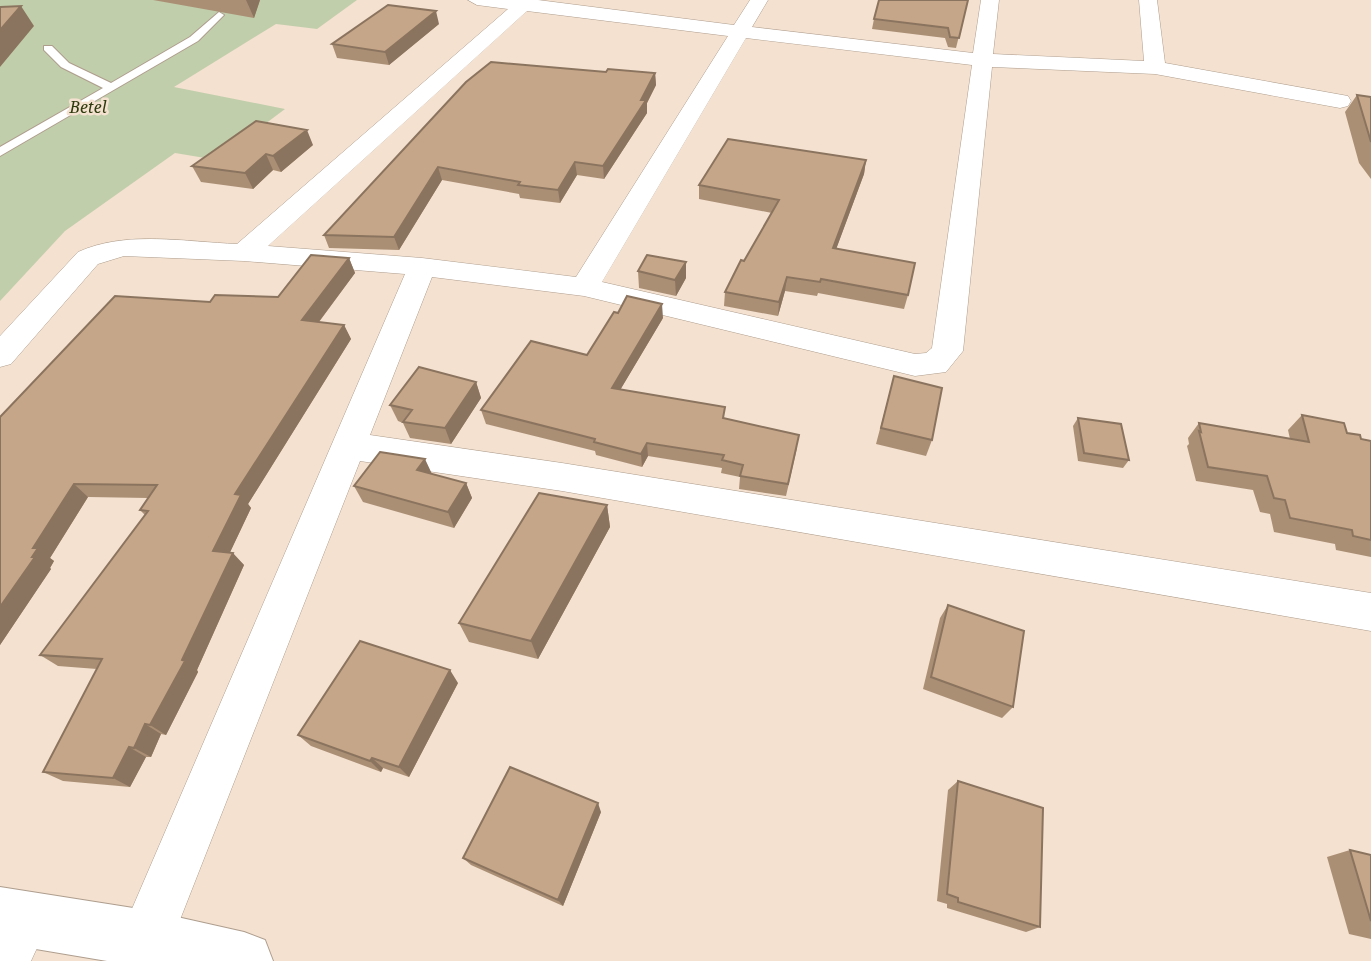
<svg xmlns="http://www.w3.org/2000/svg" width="1371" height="961" viewBox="0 0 1371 961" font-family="'Noto Serif',serif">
  <rect width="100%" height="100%" fill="#f4e1d0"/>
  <!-- green -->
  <path fill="#c1ceab" d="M0 0H357L317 29 276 24 174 87 285 109 217 160 175 153 65 231 0 301Z"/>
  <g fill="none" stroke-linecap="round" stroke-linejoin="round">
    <!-- service casing -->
    <g stroke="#ae9d8d" stroke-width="2">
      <path id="service" d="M219 12 224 15 198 41 0 156V147L103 88 61 67 44 50V46H52L69 63 111 83 190 37Z"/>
    </g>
    <!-- minor casing -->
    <g stroke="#ae9d8d" stroke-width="1">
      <path id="minor" d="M468 0H538L734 25 750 0H768L752 27 973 53 981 0H999L993 54 1144 61 1139 0H1157L1165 63 1348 96 1351 101 1348 106 1340 108 1155 74 992 67 963 351 946 372 915 376 584 296 432 277 370 435 562 463 1371 593V631L562 491 360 461 165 958C154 961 138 961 127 958L119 939 405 274 244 261 124 256 98 264 11 364 0 367V336L78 252C126 230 186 242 237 244L508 9 477 5ZM527 11 728 36 576 277 422 258 268 246ZM746 38 972 65 932 348 926 353 915 354 602 282Z
        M23 893 42 901 50 920 31 961H0V908L4 901Z"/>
    </g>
    <!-- tertiary casing -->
    <g stroke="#ae9d8d" stroke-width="2">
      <path id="tertiary" d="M0 887 146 910 244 932 265 940 273 961H107L0 943Z"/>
    </g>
    <!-- service -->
    <use href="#service" fill="#fff" fill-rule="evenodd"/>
    <!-- minor -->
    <use href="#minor" fill="#fff" fill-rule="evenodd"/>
    <!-- tertiary -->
    <use href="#tertiary" fill="#fff" fill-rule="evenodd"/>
  </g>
  <!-- wall -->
  <path fill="#aa8f75" d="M153 0H260L254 18Z
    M968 0 956 48 948 47 945 38 872 29 874 19Z
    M439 24 389 65 337 58 332 44Z
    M606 72 655 73 656 85 647 103V113L604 179 577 175 560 203 520 198 519 194 442 180 399 250 329 248 324 235 466 82Z
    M1357 95 1371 97V179L1359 163 1345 112Z
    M313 145 281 172 273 170 253 189 201 182 192 166Z
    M866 160 864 174 836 249 908 295 904 309 818 293 817 296 785 291 778 316 724 306 725 292 772 213 699 199V185Z
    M349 258 355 273 319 322 344 325 351 339 248 504 251 508 230 552 244 565 197 670 198 672 166 735 161 734 151 757H146L130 787 63 781 43 772 97 669 58 666 40 655 145 515 140 510 148 498 88 497 50 558 54 561 50 568 51 569 0 645V417L210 302 278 297Z
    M638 271 686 278 676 296 639 288Z
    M663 318 620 390 725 418 797 448 786 496 739 489 740 477 721 473 722 468 648 456 642 467 596 455 595 451 486 424 481 410Z
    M894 376 932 440 926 456 876 444Z
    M476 382 481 398 451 444 410 438 403 423 398 421 390 405Z
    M1302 415 1361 439 1371 441V557L1336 550 1335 544 1274 532 1270 514 1260 512 1253 490 1196 481 1187 446 1189 444 1188 438 1199 423 1290 439 1288 430Z
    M1078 418 1129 460 1123 468 1078 461 1073 426Z
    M466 483 472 498 454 528 363 502 354 486Z
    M607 505 610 527 538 659 469 642 459 623Z
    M948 605 1013 707 1002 718 923 689 940 618Z
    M458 683 409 777 383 768 381 772 311 746 298 735Z
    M958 781 1040 927 1026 932 947 908V904L937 901 948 790Z
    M601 812 563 906 471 865 463 858Z
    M1350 850 1371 855V939L1349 934 1327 857Z"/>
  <!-- shaded-wall -->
  <path fill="#8b745f" d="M246 0H260L254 18Z
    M21 6 34 26 0 67V30Z
    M436 11 439 24 389 65 385 52Z
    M655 73 656 85 647 103V113L604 179 603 166Z
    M307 130 313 145 281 172 273 156Z
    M266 154 273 170 253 189 245 173Z
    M866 160 864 174 831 263 833 248Z
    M575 162 577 175 560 203 558 190Z
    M438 167 442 180 399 250 394 237Z
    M349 258 355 273 309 335 302 320Z
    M686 262V278L676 296 675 280Z
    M787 277 785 291 778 316 779 302Z
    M662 304 663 318 613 402 612 388Z
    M344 325 351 339 248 504 251 508 225 563 213 551 235 494Z
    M476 382 481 398 451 444 445 428Z
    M647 443 648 456 642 467 641 454Z
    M425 459 432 474 417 470Z
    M466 483 472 498 454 528 448 512Z
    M74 484 88 497 50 558 54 561 50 568 51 569 0 645V607L32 557 33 548Z
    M607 505 610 527 538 659 531 641Z
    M233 553 244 565 197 670 198 672 166 735 150 725Z
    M450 670 458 683 409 777 399 767Z
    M145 724 161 734 151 757 134 748Z
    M129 747 146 757 130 787 113 778Z
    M372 758 383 768 381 772 370 761Z
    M598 803 601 812 563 906 558 900Z"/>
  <!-- building -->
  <path fill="#c6a688" stroke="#8b745f" stroke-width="2" d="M879 0H968L959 38 950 37 948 28 874 19Z
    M388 5 436 11 385 52 332 44Z
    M21 6 0 30V7Z
    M491 62 606 72 608 69 655 73 641 100H646L603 166 575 162 558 190 518 185 520 182 438 167 394 237 324 235 466 82Z
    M1357 95 1371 97V142Z
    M256 121 307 130 273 156 266 154 245 173 192 166Z
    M728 139 866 160 833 248 915 263 908 295 821 279 820 282 787 277 779 302 725 292 741 260 744 261 779 200 699 185Z
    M311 255 349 258 302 320 344 325 235 494 241 495 213 551 233 553 182 660 185 661 150 725 145 724 134 748 129 747 113 778 43 772 102 659 40 655 148 511 140 510 157 485 74 484 33 548H38L32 557H35L0 607V417L115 296 210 302 215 295 278 297Z
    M647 255 686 262 675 280 638 271Z
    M627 296 662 304 612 388 725 407 723 418 799 435 788 484 740 476 743 465 722 460 724 455 647 443 641 454 594 442 595 439 481 410 531 341 587 355 614 312 618 313Z
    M419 367 476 382 445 428 403 422 412 410 390 405Z
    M894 376 942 388 932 440 881 428Z
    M1302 415 1344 423 1347 433 1360 435 1361 439 1371 441V540L1353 536 1352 530 1290 518 1285 500 1274 498 1267 476 1208 467 1199 431 1201 432 1199 423 1309 442Z
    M1078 418 1121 424 1129 460 1084 453Z
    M380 452 425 459 417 470 466 483 448 512 354 486Z
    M539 493 607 505 531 641 459 623Z
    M948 605 1024 631 1013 707 931 677Z
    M360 641 450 670 399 767 372 758 370 761 298 735Z
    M510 767 598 803 558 900 463 858Z
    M958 781 1043 808 1040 927 958 902V898L947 894Z
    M1350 850 1371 855V921Z"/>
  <g text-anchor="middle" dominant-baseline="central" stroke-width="5" stroke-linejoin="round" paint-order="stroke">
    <!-- far-park labels -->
    <g font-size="16" font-style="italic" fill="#2c3a0d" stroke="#f4e1d0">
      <text x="88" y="107">Betel</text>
    </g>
  </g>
</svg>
